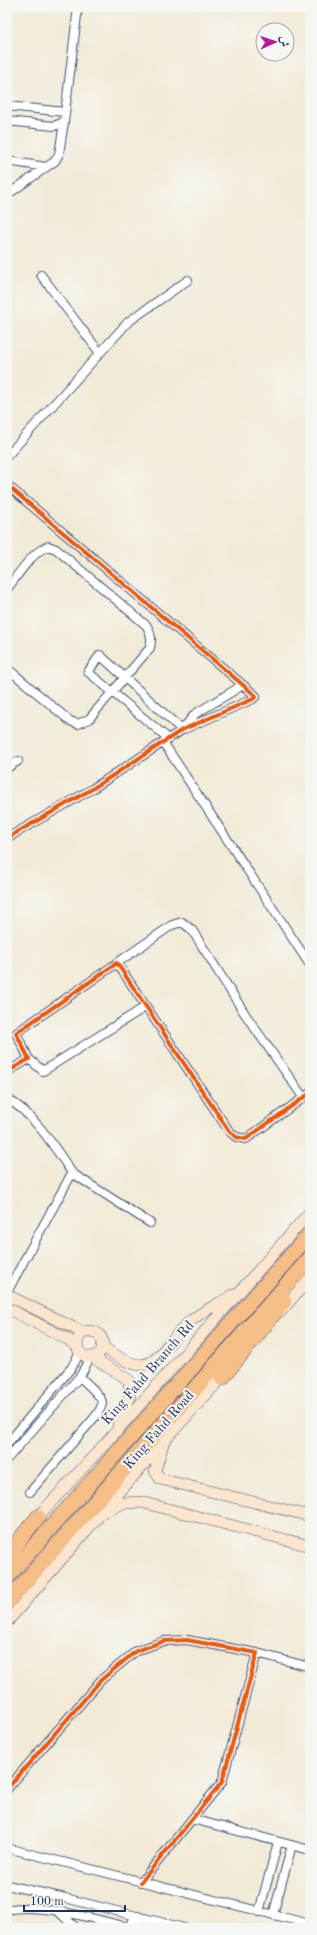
<svg xmlns="http://www.w3.org/2000/svg" width="317" height="1935" viewBox="0 0 317 1935" font-family="'Old Standard TT',Amiri,serif">
  <rect width="100%" height="100%" fill="#f6f6f2"/>
  <filter id="ink" filterUnits="userSpaceOnUse"><feTurbulence type="fractalNoise" baseFrequency=".025" numOctaves="2"/><feDisplacementMap in="SourceGraphic" scale="8" xChannelSelector="R" yChannelSelector="G"/><feConvolveMatrix kernelMatrix="1 2 1 2 8 2 1 2 1" color-interpolation-filters="sRGB"/></filter>
  <filter id="wash" filterUnits="userSpaceOnUse"><feTurbulence type="fractalNoise" baseFrequency=".012" numOctaves="4" result="noise"/><feDisplacementMap in="SourceGraphic" scale="16" xChannelSelector="R" yChannelSelector="G"/><feGaussianBlur stdDeviation="0.9" result="paint"/><feColorMatrix in="noise" values="0 0 0 0 0 0 0 0 0 0 0 0 0 0 0 0 0 1.4 0 .05"/><feComposite in="paint" operator="in"/></filter>
  <g filter="url(#wash)">
    <rect width="100%" height="100%" fill="#f1ead6"/>
  </g>
  <g filter="url(#ink)">
    <g fill="none" stroke-linecap="round" stroke-linejoin="round">
      <!-- street casing -->
      <g stroke="#3b4b70" stroke-width="10">
        <path id="street" d="M7 106 65 112
          M7 121 54 126 64 122 78 7
          M7 161 46 167
          M7 195 55 161 59 154 64 122
          M41 275 100 353
          M7 456 128 322 188 280
          M7 485 256 696 253 699 182 730 92 789 14 834 7 840
          M7 589C18 575 31 553 48 546L56 549 147 626C151 634 152 639 150 648L89 719 78 724 70 721 7 668
          M169 739 88 672 100 655 182 730 195 714 243 685
          M163 742 310 965
          M7 768 18 761
          M117 963 172 925 182 922 192 930 245 1014 303 1097
          M29 1059 43 1071 145 1007
          M7 1072 29 1059 16 1033 117 963 229 1131 236 1137 246 1139 310 1093
          M7 1099C33 1112 56 1149 72 1173L7 1292
          M72 1173 150 1223
          M7 1444 72 1367 80 1352
          M7 1459 81 1375 90 1357
          M30 1492 95 1417C98 1413 102 1408 102 1403 102 1396 85 1382 80 1377
          M257 1653 310 1667
          M7 1789 101 1680 136 1651 164 1641 187 1640 257 1653 222 1782 141 1882
          M192 1819 310 1850
          M7 1848 310 1924
          M7 1885 65 1898 184 1928
          M7 1910C40 1902 97 1920 131 1928
          M259 1912 278 1842
          M60 1913 76 1928
          M273 1915 292 1845
          M127 1928 138 1916 141 1928"/>
      </g>
      <!-- secondary casing -->
      <g stroke="#3b4b70" stroke-width="12">
        <path id="secondary" d="M7 1295 84 1333
          M7 1308 67 1339 78 1347
          M281 1311 310 1278
          M77 1344a13 13 0 1 1 26 0a13 13 0 1 1-26 0Z
          M102 1346C155 1385 153 1356 189 1322 202 1311 219 1304 233 1295
          M92 1357 129 1380 130 1397 118 1425
          M163 1444 155 1471 160 1479 310 1516
          M107 1511 123 1503 141 1502 310 1546
          M33 1522 114 1434 310 1212
          M7 1622 164 1441 226 1373"/>
      </g>
      <!-- highway casing -->
      <g stroke="#3b4b70" stroke-width="16">
        <path id="highway" d="M222 1378 284 1301
          M7 1555 38 1517
          M7 1577 310 1234
          M7 1602 310 1258"/>
      </g>
      <!-- street -->
      <use href="#street" stroke="#fff" stroke-width="8"/>
      <!-- secondary -->
      <use href="#secondary" stroke="#fbe5cf" stroke-width="11"/>
      <!-- highway -->
      <use href="#highway" stroke="#f6be87" stroke-width="15"/>
      <!-- cycleway casing -->
      <g stroke="#f6f6f2" stroke-width="6">
        <path id="cycleway" d="M7 485 256 696 253 699 182 730 92 789 14 834 7 840
          M7 1072 29 1059 16 1033 117 963 229 1131 236 1137 246 1139 310 1093
          M7 1789 101 1680 136 1651 164 1641 187 1640 257 1653 222 1782 141 1882"/>
      </g>
      <!-- cycleway -->
      <use href="#cycleway" stroke="#e8590c" stroke-width="4"/>
    </g>
  </g>
  <g text-anchor="middle" dominant-baseline="central" stroke-width="4" stroke-linejoin="round" paint-order="stroke">
    <!-- street labels -->
    <g font-size="14" fill="#1b2f5e" stroke="#f6f6f2">
      <text transform="translate(148 1373) rotate(-49)">King Fahd Branch Rd</text>
      <text transform="translate(159 1430) rotate(-49)">King Fahd Road</text>
    </g>
  </g>
  <!-- margin -->
  <rect width="317" height="1935" fill="none" stroke="#f6f6f2" stroke-width="24"/>
  <!-- north arrow -->
  <g transform="translate(275 42) rotate(87)"><circle r="19" fill="#f6f6f2" stroke="#9ea6b7"/>
  <path d="M0-3L7 15L0 10L-7 15Z" fill="#b5179e"/>
  <text y="-6" font-size="11" font-weight="bold" text-anchor="middle" fill="#1b2f5e">ش</text>
  </g>
  <!-- scale -->
  <path d="M24 1905v6h101v-6" fill="none" stroke="#1b2f5e" stroke-width="2"/>
  <text x="30" y="1905" font-size="12" fill="#1b2f5e" stroke="#f6f6f2" stroke-width="3" paint-order="stroke">100 m</text>
</svg>
